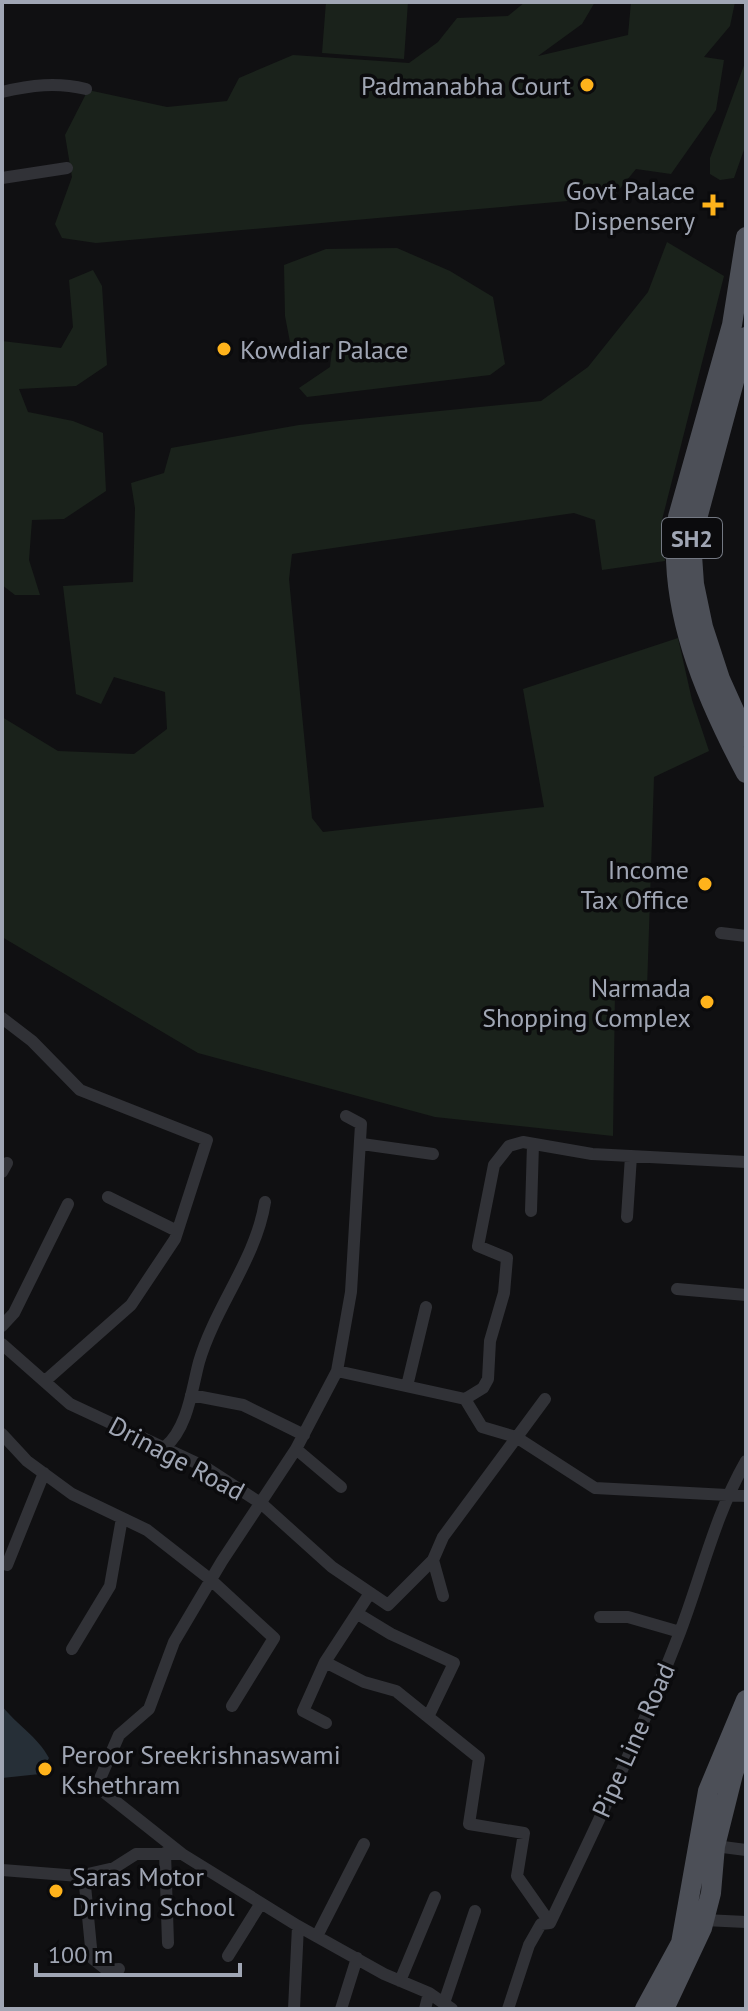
<svg xmlns="http://www.w3.org/2000/svg" width="748" height="2011" viewBox="0 0 748 2011" font-family="'PT Sans',sans-serif">
  <rect width="100%" height="100%" fill="#101012"/>
  <!-- green -->
  <path fill="#1a221b" d="M326 2H408L404 59 322 53Z
    M525 2H595L582 24 538 56 628 35 631 2H735L730 26 704 57 724 60 716 110 671 174 636 169 613 197 96 243 62 238 55 224 72 177 65 135 88 90 167 107 227 101 239 78 293 55 409 63 438 42 457 18 508 16Z
    M746 60V144L734 178 720 180 710 174V158Z
    M667 242 724 276 662 520 665 561 602 570 595 520 574 513 292 554 289 579 312 818 323 832 544 807 523 689 678 638 692 700 709 751 654 777 647 989 615 990 613 1136 435 1117 198 1053 2 937V717L58 751 134 754 167 729 165 692 114 677 101 704 76 694 63 586 133 582 135 508 131 483 164 473 171 448 299 425 541 401 588 367 648 292Z
    M397 248 450 271 493 297 505 364 490 375 307 397 299 388 330 367 332 349 290 342 285 316 284 265 326 249Z
    M93 270 102 286 107 365 76 386 19 389 28 412 73 421 103 433 106 491 64 519 32 520 29 560 40 595H15L2 585V341L61 348 73 327 69 280Z"/>
  <!-- water -->
  <path fill="#262f37" d="M2 1706C17 1725 38 1737 49 1758L40 1774 2 1778Z"/>
  <g fill="none" stroke-linecap="round" stroke-linejoin="round">
    <!-- street -->
    <path stroke="#313237" stroke-width="12" d="M2 92C31 85 57 82 86 89
      M2 178 67 168
      M721 933 746 936
      M2 1018 32 1041 80 1090 207 1140 175 1239 131 1305 45 1381
      M362 1144 433 1154
      M2 1172 7 1163
      M108 1197 177 1231
      M531 1211 533 1144
      M627 1217 631 1156
      M677 1289 746 1295
      M2 1326 14 1313 68 1204
      M2 1344 70 1404 205 1467 262 1504 332 1567 388 1605 433 1560 443 1537 545 1399
      M337 1371 465 1399 482 1427 516 1437 595 1488 746 1496
      M407 1386 426 1307
      M191 1395 243 1405 304 1435
      M465 1399 483 1388 488 1379 490 1341 504 1293 507 1258 478 1246 494 1165 509 1146 523 1142 592 1154 746 1162
      M2 1434 27 1461 72 1494 147 1530 211 1580 274 1638 232 1706
      M165 1447C188 1428 192 1388 199 1362 215 1307 256 1259 265 1202
      M296 1449 341 1487
      M433 1560 443 1596
      M7 1565 44 1473
      M358 1614 391 1634 454 1663 428 1717
      M600 1617H628L680 1632
      M72 1649 110 1586 122 1518
      M325 1662 364 1682 396 1691 479 1758 469 1824 524 1833 517 1876 550 1923
      M326 1723 303 1711 325 1662 370 1593
      M715 1846 746 1850
      M165 1853 168 1943
      M182 1854 100 1789 99 1781 119 1735 149 1709 174 1642 222 1561 296 1449 337 1371 351 1292 361 1124 346 1116
      M2 1870 79 1876 114 1868 136 1854H182L298 1926 384 1974 429 1993 452 2009
      M84 1875 92 1958 107 1970 119 1969
      M704 1920 746 1922
      M317 1936 364 1844
      M228 1956 261 1903
      M400 1981 435 1897
      M444 2003 475 1911
      M294 2009 298 1926
      M341 2009 357 1958
      M425 2009 429 1993
      M508 2009 529 1945 541 1924 550 1923C596 1827 642 1731 680 1632 702 1574 715 1515 746 1461"/>
    <!-- primary -->
    <path stroke="#4c4f57" stroke-width="20" d="M746 237 732 325 678 517C666 606 705 696 746 773
      M746 337 691 541 694 584 703 627 720 679 746 737
      M645 2009 681 1943 708 1791 746 1700
      M664 2009 702 1928 711 1893 715 1846 733 1774 746 1737"/>
  </g>
  <!-- markers -->
  <g fill="#ffb31b" stroke="#0b0b0d" stroke-width="3">
    <circle cx="587" cy="85" r="8"/>
    <path d="M709 193h8v8h8v8h-8v8h-8v-8h-8v-8h8z"/>
    <circle cx="224" cy="349" r="8"/>
    <circle cx="705" cy="884" r="8"/>
    <circle cx="707" cy="1002" r="8"/>
    <circle cx="45" cy="1769" r="8"/>
    <circle cx="56" cy="1891" r="8"/>
  </g>
  <g text-anchor="middle" dominant-baseline="central" stroke-width="7" stroke-linejoin="round" paint-order="stroke">
    <!-- shield labels -->
    <rect fill="#0b0b0d" stroke="#737882" stroke-width="2" x="662" y="518" width="60" height="40" rx="6"/>
    <g font-size="24" font-weight="bold" fill="#a0a6b4">
      <text x="692" y="538">SH2</text>
    </g>
    <!-- poi labels -->
    <g font-size="26" fill="#a0a6b4" stroke="#0b0b0d" text-anchor="end">
      <text x="571" y="85">Padmanabha Court</text>
      <text x="695" y="190">Govt Palace<tspan x="695" dy="30">Dispensery</tspan></text>
      <text x="240" y="349" text-anchor="start">Kowdiar Palace</text>
      <text x="689" y="869">Income<tspan x="689" dy="30">Tax Office</tspan></text>
      <text x="691" y="987">Narmada<tspan x="691" dy="30">Shopping Complex</tspan></text>
      <text x="61" y="1754" text-anchor="start">Peroor Sreekrishnaswami<tspan x="61" dy="30">Kshethram</tspan></text>
      <text x="72" y="1876" text-anchor="start">Saras Motor<tspan x="72" dy="30">Driving School</tspan></text>
    </g>
    <!-- street labels -->
    <g font-size="26" fill="#a0a6b4" stroke="#0b0b0d">
      <text transform="translate(177 1458) rotate(28)">Drinage Road</text>
      <text transform="translate(633 1740) rotate(-66)">Pipe Line Road</text>
    </g>
  </g>
  <!-- border -->
  <rect width="748" height="2011" fill="none" stroke="#a0a6b4" stroke-width="8"/>
  <!-- scale -->
  <path d="M36 1963v12h204v-12" fill="none" stroke="#a0a6b4" stroke-width="4"/>
  <text x="48" y="1963" font-size="24" fill="#a0a6b4" stroke="#0b0b0d" stroke-width="6" paint-order="stroke">100 m</text>
</svg>
